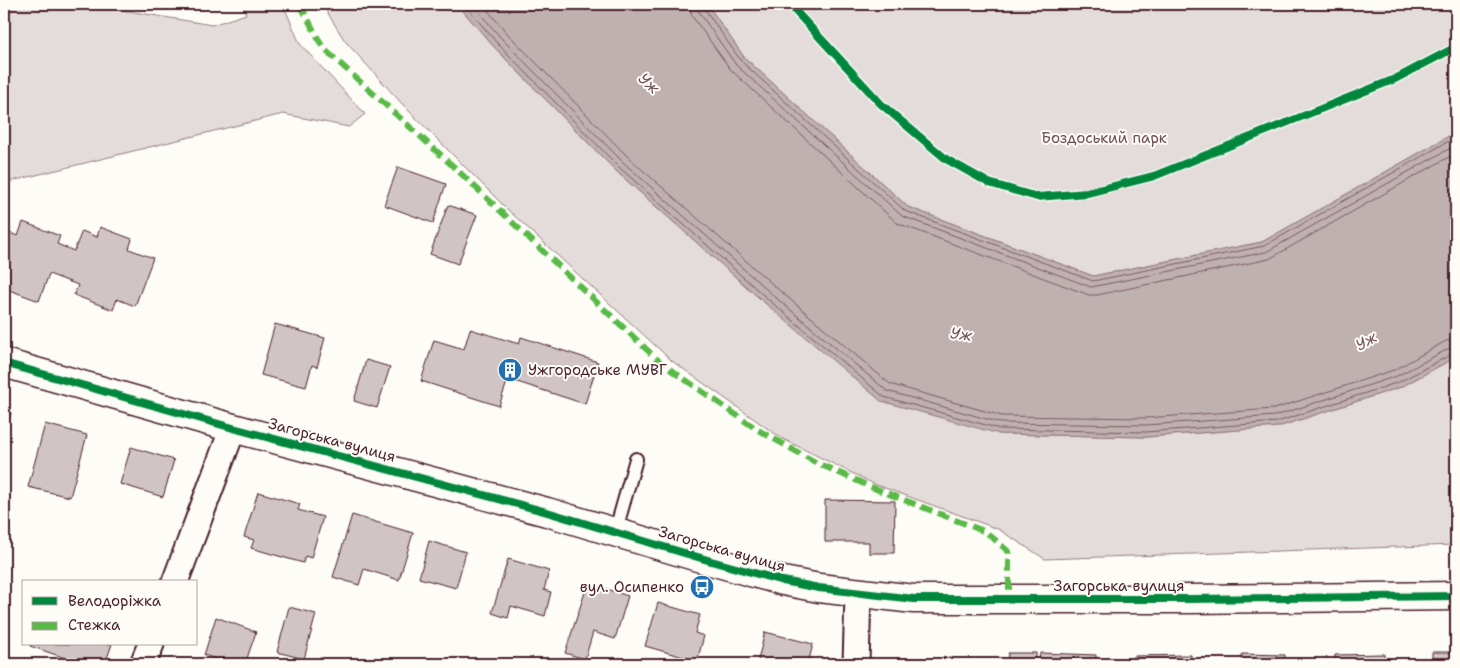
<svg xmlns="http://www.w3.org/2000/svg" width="1460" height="668" viewBox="0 0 1460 668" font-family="'Shantell Sans',sans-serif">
  <rect width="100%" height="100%" fill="#fdfcf7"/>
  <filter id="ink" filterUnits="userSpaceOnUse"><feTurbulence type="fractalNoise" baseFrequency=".02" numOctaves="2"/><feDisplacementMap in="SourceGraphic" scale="10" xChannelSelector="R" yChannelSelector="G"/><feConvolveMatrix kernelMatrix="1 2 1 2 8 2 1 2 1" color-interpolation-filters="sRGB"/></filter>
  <g filter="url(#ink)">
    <!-- green -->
    <path fill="#e3dcda" stroke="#967e82" d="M4 4H86L212 25 246 14 243 4H283L300 44 365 114 349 127 283 114 4 183Z
      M322 4H457L494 47 616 171 766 304 999 434 1146 437 1278 427 1401 387 1456 357V545L1045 559 998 529 874 484 781 438 672 361 507 209 405 107 345 41Z
      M707 4H1456V132L1262 242 1093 276 908 207 744 57Z"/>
    <!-- water -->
    <path fill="#c0b1b1" stroke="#91777b" d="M457 4H707L744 57 908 207 1093 276 1262 242 1456 132V357L1401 387 1278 427 1146 437 999 434 881 401 766 304 616 171 494 47Z"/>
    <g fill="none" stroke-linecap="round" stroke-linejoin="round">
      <!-- shore -->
      <path stroke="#795961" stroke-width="1" d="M464 4 497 43 620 168 770 301 884 397 1000 429 1146 432 1277 422 1399 382 1452 354 1456 353
        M472 4 502 39 624 163 774 296 887 391 1001 423 1146 425 1275 416 1397 376 1450 348 1456 347
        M482 4 508 34 629 158 779 290 890 384 1002 416 1145 418 1274 409 1394 370 1446 341 1456 339
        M689 4 692 16 731 70 897 223 1089 295H1097L1269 259 1456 153
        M697 4 699 12 736 65 902 216 1091 287 1266 252 1456 145
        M703 4 704 8 741 61 905 211 1093 281 1264 246 1456 137"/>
    </g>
    <!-- building -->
    <path fill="#d0c5c4" stroke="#4a1f2b" d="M398 167 446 184 433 223 384 205Z
      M448 205 477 215 458 264 430 254Z
      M23 222 60 236 57 244 74 251 82 231 97 237 100 227 132 239 129 249 153 258 135 306 117 299 113 310 74 295 78 285 49 274 39 301 4 288V231L18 236Z
      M275 324 325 338 317 367 312 365 306 387 261 375Z
      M470 329 519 344 521 337 598 362 585 404 508 379 499 406 421 381 434 340 464 349Z
      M366 360 390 367 377 408 354 401Z
      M4 411 11 413 4 439Z
      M45 424 87 435 70 497 28 487Z
      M131 447 174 460 163 497 120 484Z
      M258 492 300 504 298 510 323 517 311 558 305 556 303 563 251 548 254 540 244 537Z
      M825 500 895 501 894 553H869V542H825Z
      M352 515 413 533 399 580 364 569 359 585 333 577Z
      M429 541 466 552 456 588 419 578Z
      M508 559 549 571 544 590 551 592 545 616 511 606 508 618 492 613Z
      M588 583 628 596 615 639 593 632 585 659 565 653Z
      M658 603 700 615 695 633 704 636 697 661 645 646Z
      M289 607 316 614 304 659 277 652Z
      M216 617 256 632 245 664H230L204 655Z
      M765 632 813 644 808 664H757Z
      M30 644H112L105 664H83L30 646Z
      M1432 652H1456V664H1432Z
      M1008 653H1036V664H1007Z
      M1040 653 1096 655V664H1039Z
      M1242 654 1285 655V664H1242Z
      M1384 654V664H1335V655Z
      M1191 655V664H1133V656Z
      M910 661H950V664H910Z"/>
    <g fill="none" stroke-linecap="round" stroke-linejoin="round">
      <!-- service casing -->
      <g stroke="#4a1f2b" stroke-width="16">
        <path id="service" d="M615 533 636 459"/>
      </g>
      <!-- minor casing -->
      <g stroke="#4a1f2b" stroke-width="29">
        <path id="minor" d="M175 582 233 428
          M143 664 151 644
          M856 664 858 594"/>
      </g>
      <!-- tertiary casing -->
      <g stroke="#4a1f2b" stroke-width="31">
        <path id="tertiary" d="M4 363 233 428 547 512 711 561 783 581 819 588 914 599H1190L1456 596"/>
      </g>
      <!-- service -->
      <use href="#service" stroke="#fdfcf7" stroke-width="12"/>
      <!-- minor -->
      <use href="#minor" stroke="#fdfcf7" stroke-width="25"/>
      <!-- tertiary -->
      <use href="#tertiary" stroke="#fdfcf7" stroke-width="28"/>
      <!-- quiet -->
      <path stroke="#58b947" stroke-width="6" stroke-dasharray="12 6" stroke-linecap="butt" d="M300 4 323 48 454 167 661 363 758 430 817 463 871 487 986 532 1009 552V599"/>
      <!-- cycleway casing -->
      <g stroke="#fdfcf7" stroke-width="11">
        <path id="cycleway" d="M789 4 881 104 946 159 989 183 1037 197 1087 193 1154 176 1395 79 1456 47
          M4 363 233 428 547 512 711 561 783 581 819 588 914 599H1190L1456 596"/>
      </g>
      <!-- cycleway -->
      <use href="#cycleway" stroke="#00873e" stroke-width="8"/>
    </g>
  </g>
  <!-- icons -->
  <defs>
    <g id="building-disc" transform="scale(1.25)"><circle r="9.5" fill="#1f6fb2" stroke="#fdfcf7"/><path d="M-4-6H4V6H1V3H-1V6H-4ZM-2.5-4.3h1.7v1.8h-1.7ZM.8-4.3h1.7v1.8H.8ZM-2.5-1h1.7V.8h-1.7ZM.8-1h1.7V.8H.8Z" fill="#fff"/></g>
    <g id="bus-disc" transform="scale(1.25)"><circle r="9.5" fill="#1f6fb2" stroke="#fdfcf7"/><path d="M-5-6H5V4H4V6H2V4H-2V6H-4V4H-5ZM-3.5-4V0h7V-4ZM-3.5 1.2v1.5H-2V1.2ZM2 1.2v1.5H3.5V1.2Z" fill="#fff"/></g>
  </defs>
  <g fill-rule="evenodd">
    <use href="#building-disc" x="510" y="370"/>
    <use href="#bus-disc" x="702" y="587"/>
  </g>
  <g text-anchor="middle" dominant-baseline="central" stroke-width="4" stroke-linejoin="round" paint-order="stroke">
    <!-- park labels -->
    <g font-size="15" fill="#704e57" stroke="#fdfcf7">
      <text x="1104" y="138">Боздоський парк</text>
    </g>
    <!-- poi labels -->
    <g font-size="15" fill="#4a1f2b" stroke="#fdfcf7" text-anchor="start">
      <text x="528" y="370">Ужгородське МУВГ</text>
      <text x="684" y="587" text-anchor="end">вул. Осипенко</text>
    </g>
    <!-- street labels -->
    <g font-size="15" fill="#4a1f2b" stroke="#fdfcf7">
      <text transform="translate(332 440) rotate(15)">Загорська вулиця</text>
      <text transform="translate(722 549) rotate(16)">Загорська вулиця</text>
      <text x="1119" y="586">Загорська вулиця</text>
    </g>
    <!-- water labels -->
    <g font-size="16" font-style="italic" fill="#73525a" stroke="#fdfcf7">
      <text transform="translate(649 83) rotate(42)">Уж</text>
      <text transform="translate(961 334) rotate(8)">Уж</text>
      <text transform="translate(1366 341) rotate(-30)">Уж</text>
    </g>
  </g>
  <!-- margin -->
  <rect width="1460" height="668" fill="none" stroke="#fdfcf7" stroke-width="20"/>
  <rect x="10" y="10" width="1440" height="648" fill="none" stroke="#4a1f2b" stroke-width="2" filter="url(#ink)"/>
  <!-- legend -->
  <rect x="22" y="580" width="175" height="65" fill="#fdfcf7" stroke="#b5a4a5"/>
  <rect x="32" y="597" width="25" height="8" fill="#00873e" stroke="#b5a4a5"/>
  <text x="68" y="606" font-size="15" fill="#4a1f2b">Велодоріжка</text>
  <rect x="32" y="622" width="25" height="8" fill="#58b947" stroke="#b5a4a5"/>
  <text x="68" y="630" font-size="15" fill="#4a1f2b">Стежка</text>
</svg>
